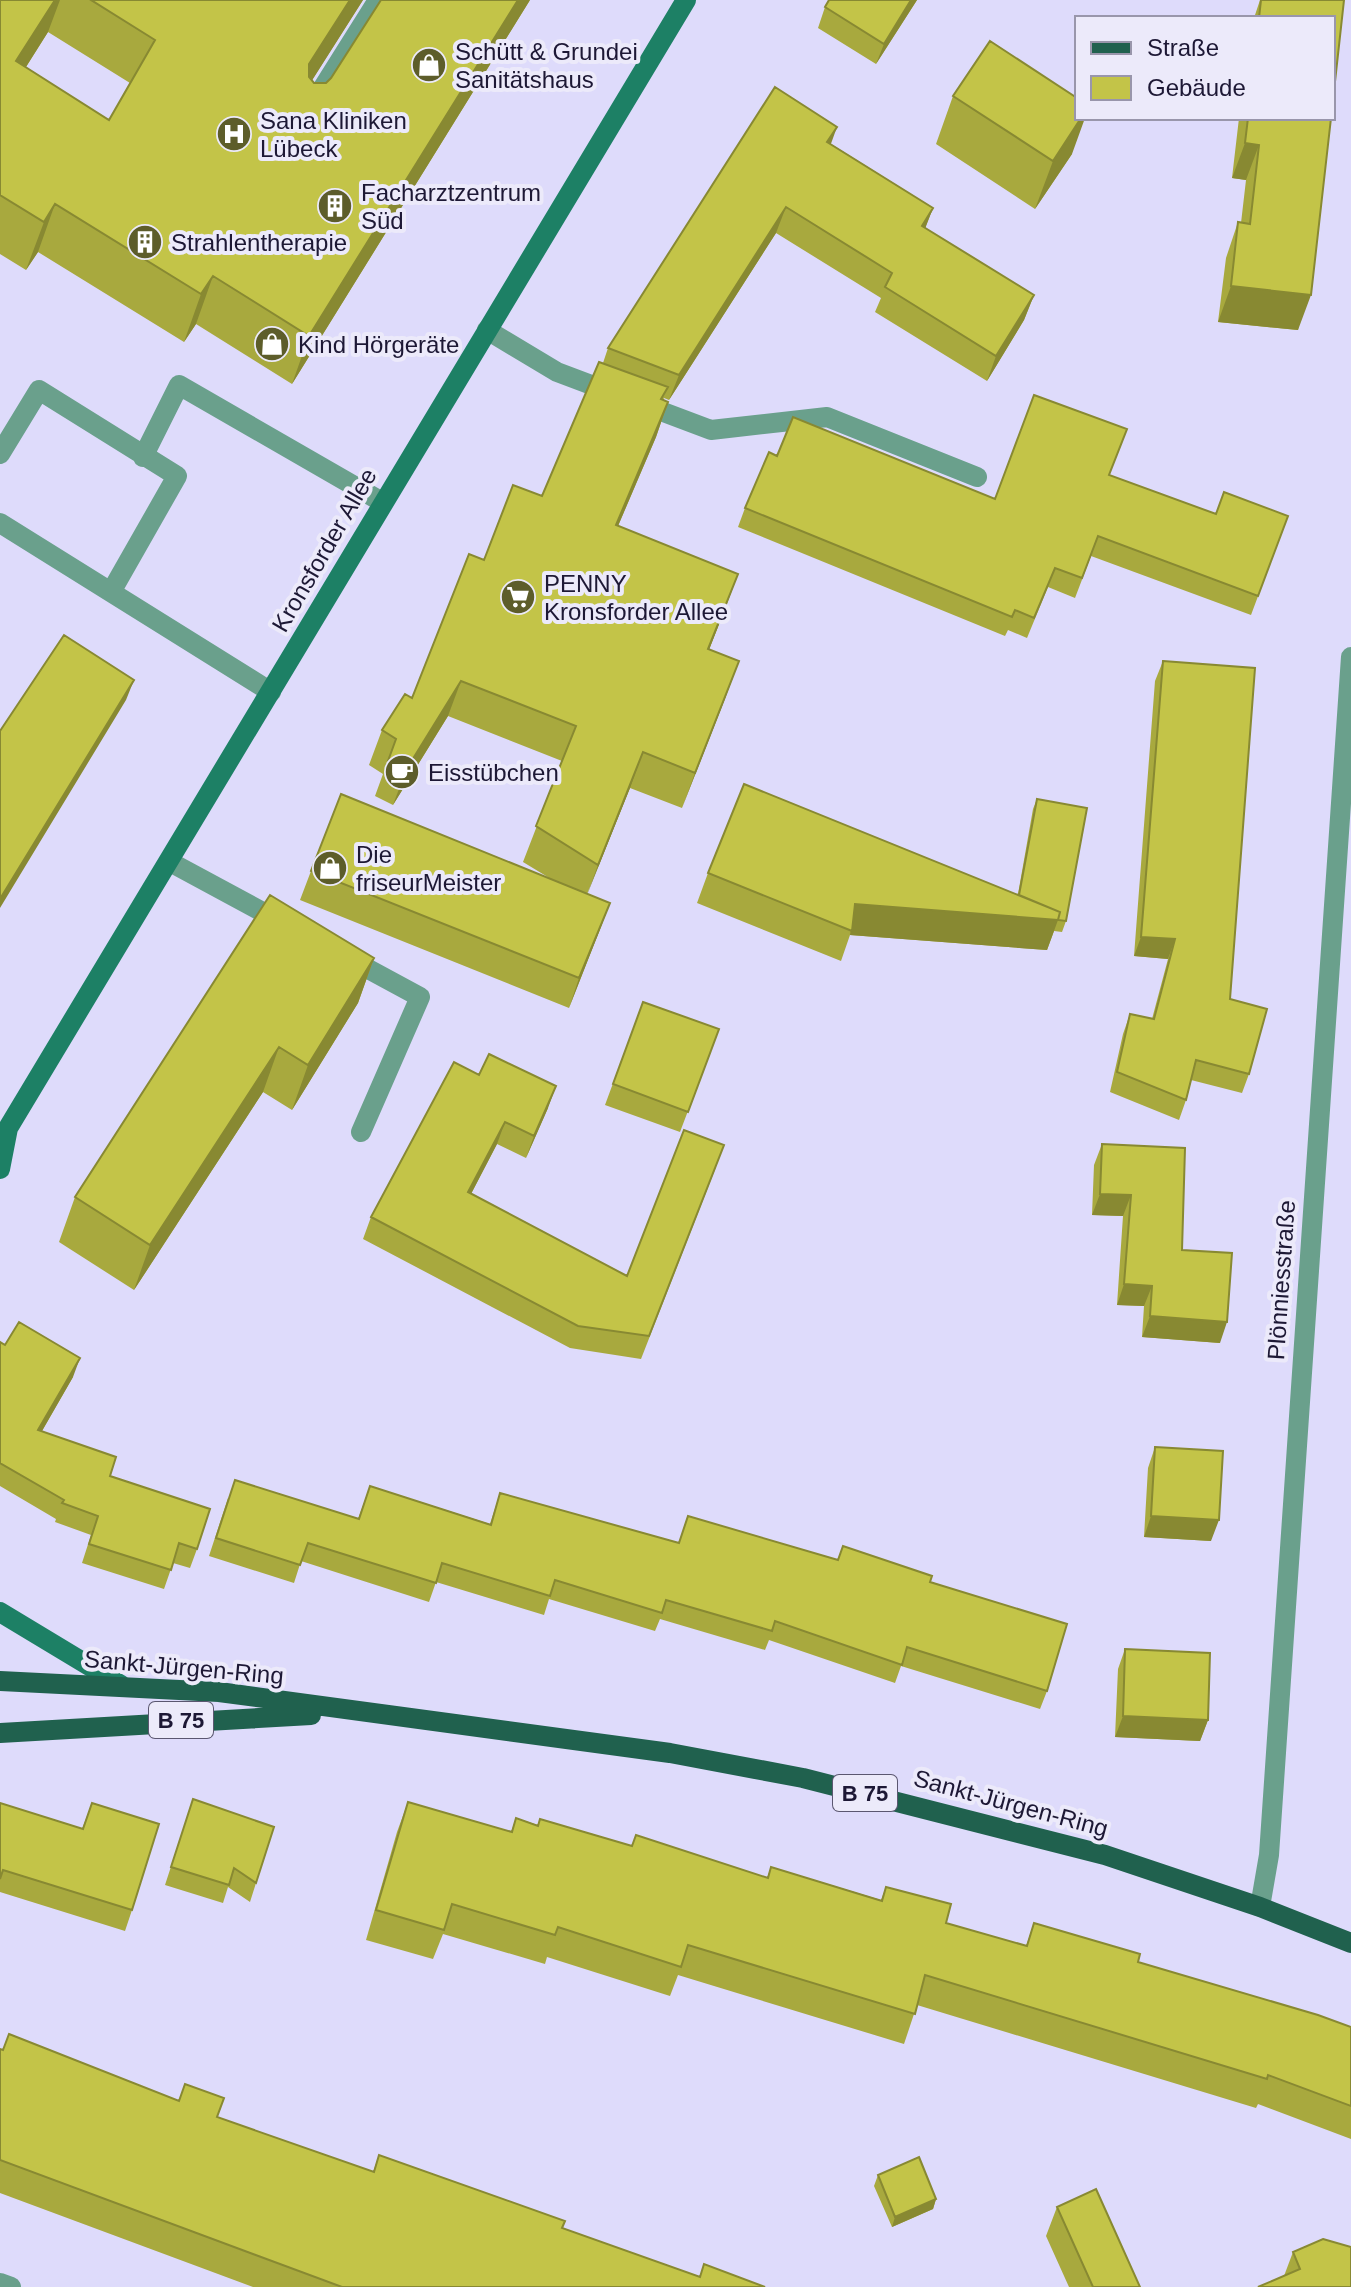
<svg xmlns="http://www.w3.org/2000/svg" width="1351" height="2287" viewBox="0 0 1351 2287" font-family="Helvetica,sans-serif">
  <rect width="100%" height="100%" fill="#dedbfb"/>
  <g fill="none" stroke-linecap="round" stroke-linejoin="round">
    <!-- lane -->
    <path stroke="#6aa08c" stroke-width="20" d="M312 105 378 0
      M487 330 557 372 711 430 827 417 977 477
      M0 454 39 390 177 476 111 592
      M143 457 179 385 382 502
      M0 523 271 692
      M170 862 283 923
      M346 957 420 997 361 1132"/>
    <!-- street -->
    <path stroke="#6aa08c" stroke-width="20" d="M1260 1907 1269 1855 1351 657
      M0 2283 11 2287"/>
    <!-- secondary -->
    <path stroke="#1d8065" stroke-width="20" d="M0 1169 8 1128 686 0
      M0 1612 121 1685"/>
    <!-- primary -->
    <path stroke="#20614e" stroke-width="20" d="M0 1681 219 1692 670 1753 803 1778 1105 1855 1260 1907 1351 1943
      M0 1733 311 1715"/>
  </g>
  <!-- wall -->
  <path fill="#a8a93e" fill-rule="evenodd" d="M0 0H363L312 80 314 83H326L530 0 292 384 196 324 184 342 38 252 26 270 0 254ZM48 32 130 83 109 120 26 67Z
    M917 0 876 64 818 28 825 7Z
    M1260 0H1344L1333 18H1254Z
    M953 96 1072 154 1035 209 936 144Z
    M1239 118H1331L1298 330 1218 322 1226 258 1238 222 1241 223 1246 180 1232 178Z
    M831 144 933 208 925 228 1034 295 1024 320 987 381 875 312 881 298 776 233 669 400 664 398 663 400 668 402 656 437 618 526 725 609 709 650 726 696 682 808 630 788 587 894 610 903 569 1008 300 900 311 871 551 879 523 862 562 761 448 716 393 805 375 796 383 774 369 765 382 730 412 698 484 560 542 496 603 363 608 348Z
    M777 456 995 499 1109 475 1216 514 1288 516 1251 615 1091 556 1075 598 1048 587 1027 638 1008 630 1005 636 738 527 745 508Z
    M1163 661 1230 999 1249 1074 1242 1093 1191 1080 1186 1100 1179 1120 1110 1092 1123 1034 1130 1014 1152 1019 1168 959 1134 956 1155 681Z
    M1037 799 1066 921 1062 932 1054 931 1047 950 850 935 841 961 697 903 708 873 1018 894 1033 809Z
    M374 958 358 1003 292 1110 263 1092 134 1290 59 1242 75 1197Z
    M643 1002 719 1029 680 1132 605 1105Z
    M479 1075 548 1108 526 1158 497 1144 471 1194 627 1276 716 1167 641 1359 570 1348 363 1239 371 1217Z
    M1102 1144 1182 1250 1220 1343 1142 1337 1144 1306 1117 1305 1123 1216 1092 1215 1094 1165Z
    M0 1342 73 1377 42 1431 110 1476 197 1549 190 1568 173 1563 164 1589 82 1563 91 1535 55 1522 56 1519 0 1486Z
    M1155 1447 1211 1541 1144 1537 1148 1468Z
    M370 1486 490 1524 500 1493 678 1543 837 1560 930 1582 1047 1691 1040 1709 901 1666 895 1683 769 1640 765 1650 660 1619 655 1631 549 1599 544 1615 436 1582 429 1602 301 1561 294 1583 209 1556 228 1498 358 1519Z
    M1125 1649 1208 1720 1200 1741 1115 1737 1118 1669Z
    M193 1799 256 1883 250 1902 228 1887 223 1903 165 1885Z
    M408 1802 511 1832 516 1818 538 1825 632 1846 767 1878 771 1867 881 1900 886 1887 946 1923 1026 1946 1034 1923 1138 1962 1351 2027V2139L1258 2104 1256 2108 917 2005 904 2044 678 1975 670 1996 547 1957 545 1964 443 1934 433 1959 366 1940 397 1832Z
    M0 1803 82 1829 92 1803 132 1910 125 1931 0 1892Z
    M0 2049 217 2117 373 2172 379 2155 562 2228 700 2277 765 2287H253L0 2193Z
    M878 2175 936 2199 933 2209 892 2227 874 2186Z
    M1057 2207 1140 2287H1069L1046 2236Z
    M1351 2247 1284 2276 1293 2252Z"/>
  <!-- shaded-wall -->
  <path fill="#888932" d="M55 0H60L48 32 0 108 16 61Z
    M350 0H363L292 112 309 64Z
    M518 0H530L292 384 309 336Z
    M911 0H917L876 64 884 44Z
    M1081 118H1085L1072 154 1035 209 1053 161Z
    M837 127 828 152 827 142Z
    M1245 143 1259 145 1246 180 1232 178Z
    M55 204 38 252 26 270 44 222Z
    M786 207 776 233 669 400 679 375Z
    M933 208 923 234 922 226Z
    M213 276 196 324 184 342 201 294Z
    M1231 286 1311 295 1298 330 1218 322Z
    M1034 295 1024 320 987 381 996 356Z
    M668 402 656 437 603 561 616 525Z
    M738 574 725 609 695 685 708 649Z
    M739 661 726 696 682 808 695 773Z
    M134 680 126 700 0 908V899Z
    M461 681 448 716 393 805 406 770Z
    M643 752 630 788 585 900 598 865Z
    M610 903 599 932 569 1008 579 978Z
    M855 904 1058 920 1047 950 850 935Z
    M1141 937 1175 939 1168 959 1134 956Z
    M374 958 358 1003 292 1110 308 1065Z
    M279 1047 263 1092 134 1290 150 1245Z
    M556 1086 548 1108 526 1158 534 1136Z
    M505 1122 497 1144 460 1215 468 1192Z
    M1100 1194 1131 1195 1123 1216 1092 1215Z
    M1124 1284 1152 1286 1144 1306 1117 1305Z
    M1150 1316 1227 1322 1220 1343 1142 1337Z
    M80 1358 73 1377 31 1450 38 1430Z
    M1151 1516 1219 1520 1211 1541 1144 1537Z
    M1123 1716 1208 1720 1200 1741 1115 1737Z
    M936 2199 933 2209 892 2227 895 2217Z"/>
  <!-- building -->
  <path fill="#c3c448" stroke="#888932" stroke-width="2" d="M0 0H55L16 61 109 120 155 40 91 0H350L309 64V77L314 83H326L331 78 381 0H518L309 336 213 276 201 294 55 204 44 222 0 195Z
    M829 0H911L884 44 825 7Z
    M1261 0H1344L1333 100V18H1259Z
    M990 41 1077 98V118H1081L1053 161 953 96Z
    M775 87 837 127 827 142 933 208 922 226 1034 295 996 356 885 287 892 273 786 207 679 375 608 348Z
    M1248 118H1331L1311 295 1231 286 1238 222 1250 224 1259 145 1245 143Z
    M599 362 668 387 661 399 668 402 616 525 738 574 708 649 739 661 695 773 643 752 598 865 536 826 576 726 461 681 406 770 388 761 396 739 382 730 405 694 412 698 469 554 484 560 513 485 542 496Z
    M1034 395 1127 429 1109 475 1216 514 1224 492 1288 516 1258 596 1098 536 1082 578 1055 568 1034 618 1015 610 1012 617 745 508 769 452 777 456 793 417 995 499Z
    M64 635 134 680 0 899V731Z
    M1163 661 1255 668 1230 999 1267 1009 1249 1074 1196 1060 1186 1100 1117 1072 1130 1014 1154 1019 1175 939 1141 937Z
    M744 784 1060 912 1058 920 855 904 852 931 708 873Z
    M341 794 610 903 579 978 311 871Z
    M1037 799 1087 808 1066 921 1058 920 1060 912 1019 895Z
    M270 895 374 958 308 1065 279 1047 150 1245 75 1197Z
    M643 1002 719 1029 688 1112 613 1084Z
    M489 1054 556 1086 534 1136 505 1122 468 1192 627 1276 684 1130 724 1145 649 1336 578 1326 371 1217 454 1062 479 1075Z
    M1102 1144 1185 1148 1182 1250 1232 1253 1227 1322 1150 1316 1152 1286 1124 1284 1131 1195 1100 1194Z
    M19 1322 80 1358 38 1430 116 1457 110 1476 210 1509 197 1549 179 1543 171 1570 89 1544 98 1516 62 1503 64 1500 0 1463V1342L5 1345Z
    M1155 1447 1223 1451 1219 1520 1151 1516Z
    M235 1480 359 1519 370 1486 491 1525 500 1493 679 1543 688 1516 838 1560 843 1546 932 1576 930 1582 1067 1624 1047 1691 907 1647 902 1665 775 1621 772 1631 666 1600 662 1613 555 1580 550 1596 442 1563 436 1583 308 1543 300 1565 216 1538Z
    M1125 1649 1210 1653 1208 1720 1123 1716Z
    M193 1799 274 1827 256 1883 234 1868 229 1885 171 1867Z
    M408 1802 512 1832 516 1818 538 1826 540 1819 632 1846 636 1835 768 1878 771 1867 882 1901 886 1887 951 1904 946 1923 1027 1946 1034 1923 1140 1954 1138 1962 1318 2015 1351 2027V2106L1268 2075 1267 2079 925 1975 915 2014 688 1945 681 1967 558 1927 555 1935 452 1904 444 1930 376 1910Z
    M0 1803 83 1829 92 1803 159 1824 132 1910 3 1870 0 1879Z
    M9 2034 179 2101 185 2084 224 2098 217 2117 374 2172 379 2155 565 2221 562 2228 700 2277 704 2264 765 2287H342L0 2160V2049L3 2050Z
    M919 2157 936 2199 895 2217 878 2175Z
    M1096 2189 1140 2287H1093L1057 2207Z
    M1323 2239 1351 2247V2287H1258L1300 2269 1293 2252Z"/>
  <!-- icons -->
  <defs>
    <g id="shop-disc" transform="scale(1.8)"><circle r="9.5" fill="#5d5d2a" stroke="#eceafa"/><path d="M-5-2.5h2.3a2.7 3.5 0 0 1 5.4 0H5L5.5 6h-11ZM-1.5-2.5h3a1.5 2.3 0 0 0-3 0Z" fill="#fff"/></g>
    <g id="hospital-disc" transform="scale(1.8)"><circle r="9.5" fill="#5d5d2a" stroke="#eceafa"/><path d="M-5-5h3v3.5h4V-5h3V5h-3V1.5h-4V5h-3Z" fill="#fff"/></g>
    <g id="building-disc" transform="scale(1.8)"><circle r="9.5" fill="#5d5d2a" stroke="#eceafa"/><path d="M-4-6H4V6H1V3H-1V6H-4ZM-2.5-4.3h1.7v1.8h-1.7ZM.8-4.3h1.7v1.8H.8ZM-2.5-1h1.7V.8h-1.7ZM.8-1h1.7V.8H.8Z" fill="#fff"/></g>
    <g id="supermarket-disc" transform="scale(1.8)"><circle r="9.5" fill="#5d5d2a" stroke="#eceafa"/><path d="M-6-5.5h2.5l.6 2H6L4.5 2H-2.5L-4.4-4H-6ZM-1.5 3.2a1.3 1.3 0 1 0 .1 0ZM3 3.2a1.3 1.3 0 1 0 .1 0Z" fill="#fff"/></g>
    <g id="cafe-disc" transform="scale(1.8)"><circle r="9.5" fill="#5d5d2a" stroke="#eceafa"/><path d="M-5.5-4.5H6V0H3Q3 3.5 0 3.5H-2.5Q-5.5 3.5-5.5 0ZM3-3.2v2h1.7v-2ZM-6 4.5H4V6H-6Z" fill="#fff"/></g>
  </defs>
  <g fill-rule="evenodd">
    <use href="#shop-disc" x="429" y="65"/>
    <use href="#hospital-disc" x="234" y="134"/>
    <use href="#building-disc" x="335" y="206"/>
    <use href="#building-disc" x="145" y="242"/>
    <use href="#shop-disc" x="272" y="344"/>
    <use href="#supermarket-disc" x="518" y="597"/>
    <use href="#cafe-disc" x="402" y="772"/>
    <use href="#shop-disc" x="330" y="868"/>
  </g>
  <g text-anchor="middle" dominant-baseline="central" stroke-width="8" stroke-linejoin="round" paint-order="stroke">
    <!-- shield labels -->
    <g fill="#eceafa" stroke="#5b5770" stroke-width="2">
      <rect x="149" y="1702" width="64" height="36" rx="6"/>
      <rect x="833" y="1775" width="64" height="36" rx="6"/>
    </g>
    <g font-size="22" font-weight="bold" fill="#1d1835">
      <text x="181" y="1720">B 75</text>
      <text x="865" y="1793">B 75</text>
    </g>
    <!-- poi labels -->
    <g font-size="24" fill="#1d1835" stroke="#eceafa" text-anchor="start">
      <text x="455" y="51">Schütt &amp; Grundei<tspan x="455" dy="28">Sanitätshaus</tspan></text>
      <text x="260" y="120">Sana Kliniken<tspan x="260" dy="28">Lübeck</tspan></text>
      <text x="361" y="192">Facharztzentrum<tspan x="361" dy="28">Süd</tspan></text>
      <text x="171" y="242">Strahlentherapie</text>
      <text x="298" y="344">Kind Hörgeräte</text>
      <text x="544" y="583">PENNY<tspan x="544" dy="28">Kronsforder Allee</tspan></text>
      <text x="428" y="772">Eisstübchen</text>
      <text x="356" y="854">Die<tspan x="356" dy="28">friseurMeister</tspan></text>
    </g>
    <!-- street labels -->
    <g font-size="24" fill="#1d1835" stroke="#eceafa">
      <text transform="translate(324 550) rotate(-60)">Kronsforder Allee</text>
      <text transform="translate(1281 1280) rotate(-86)">Plönniesstraße</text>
      <text transform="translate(184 1667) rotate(5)">Sankt-Jürgen-Ring</text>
      <text transform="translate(1011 1803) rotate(15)">Sankt-Jürgen-Ring</text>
    </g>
  </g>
  <!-- legend -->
  <rect x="1075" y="16" width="260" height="104" fill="#eceafa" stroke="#9996ab" stroke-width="2"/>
  <rect x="1091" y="42" width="40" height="12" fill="#20614e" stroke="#9996ab" stroke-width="2"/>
  <text x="1147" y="56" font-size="24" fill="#1d1835">Straße</text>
  <rect x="1091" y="76" width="40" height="24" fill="#c3c448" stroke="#9996ab" stroke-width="2"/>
  <text x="1147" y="96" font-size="24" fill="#1d1835">Gebäude</text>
</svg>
